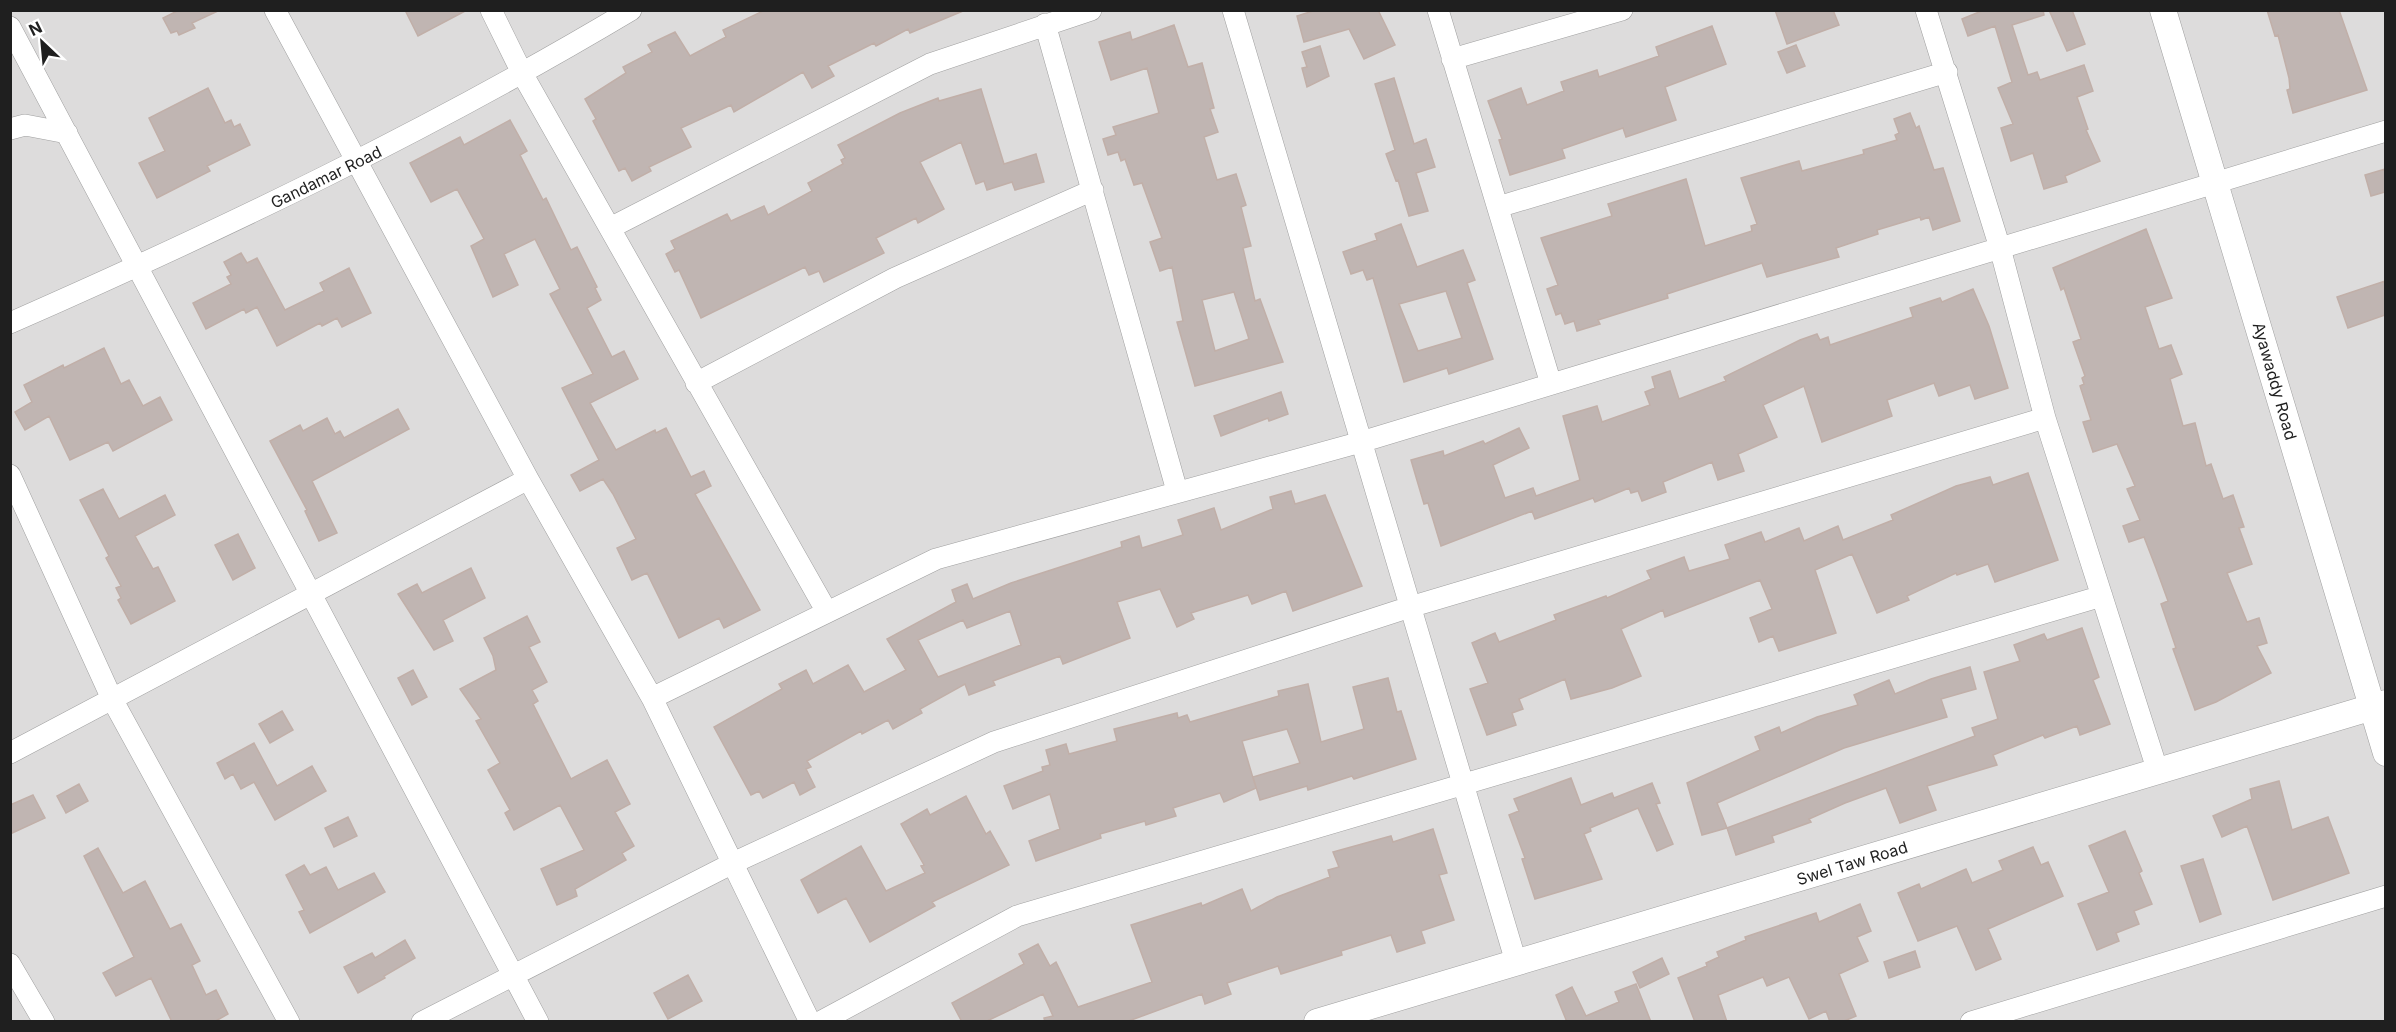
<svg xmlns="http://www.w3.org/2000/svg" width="2396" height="1032" viewBox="0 0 2396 1032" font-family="Inter,sans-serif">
  <rect width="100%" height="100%" fill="#efeae6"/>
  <!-- residential -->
  <path fill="#dddcdc" d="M11 11H2385V1021H11Z"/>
  <!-- building -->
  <path fill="#c0b5b2" stroke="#c1afa8" stroke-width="1.5" fill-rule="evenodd" d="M179 10H220L192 23 195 28 179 35 177 31 171 33 163 18Z
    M405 10H467L418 36Z
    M765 10 963 11 910 33 908 29 876 46 874 43 828 66 834 76 812 88 803 72 734 112 731 105 681 128 691 147 649 167 651 171 632 181 625 168 619 171 593 121 596 119 585 99 626 73 623 67 652 52 648 45 656 41 675 32 690 56 726 37 723 30Z
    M1316 10H1378L1395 45 1364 59 1349 29 1304 42 1297 16Z
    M1775 10H1833L1839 25 1787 44Z
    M1984 10H2043L2044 15 2012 25 2028 75 2037 72 2040 80 2084 65 2093 91 2077 97 2088 129 2086 130 2100 161 2065 176 2067 182 2044 189 2033 153 2011 161 2001 128 2013 124 1998 88 2012 82 1995 26 1968 36 1962 19Z
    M2049 10H2072L2085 44 2067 51Z
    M2267 10H2339L2367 90 2293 113 2287 90 2290 89 2289 78 2278 35 2275 36Z
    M1174 25 1188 67 1202 63 1214 108 1210 109 1218 132 1204 137 1217 180 1236 174 1246 205 1241 207 1251 246 1243 248 1255 301 1260 299 1283 362 1195 386 1177 322 1183 321 1172 267 1160 271 1150 242 1162 238 1142 183 1134 185 1125 159 1121 161 1118 152 1108 155 1103 139 1116 135 1113 127 1159 113 1147 68 1111 80 1099 42 1130 32 1132 40ZM1234 292 1249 339 1215 351 1202 300Z
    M1712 26 1726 64 1665 87 1676 120 1626 137 1623 128 1562 149 1565 158 1510 175 1499 140 1502 139 1488 101 1521 88 1527 105 1564 91 1561 82 1597 70 1599 77 1659 56 1656 47Z
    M1796 45 1805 66 1787 73 1778 52Z
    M1320 46 1329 76 1307 87 1302 68 1307 67 1302 52Z
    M1394 78 1414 144 1426 139 1435 167 1416 173 1428 211 1409 216 1398 180 1396 181 1386 154 1395 150 1375 84Z
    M208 88 225 123 231 120 234 127 240 124 250 145 207 166 210 171 157 198 139 163 165 151 149 118Z
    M981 89 1004 164 1036 154 1044 182 1015 190 1012 182 987 190 984 181 976 184 961 142 920 162 944 209 918 223 916 218 876 238 884 253 824 282 819 271 809 275 805 267 701 318 679 270 675 272 666 254 675 249 671 241 727 214 731 221 764 206 768 215 812 191 808 183 843 164 841 160 845 158 838 145 900 113 938 98 939 101Z
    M1910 113 1916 128 1919 126 1934 170 1943 168 1960 221 1933 230 1929 217 1921 220 1920 217 1877 230 1878 234 1836 248 1839 257 1767 277 1762 263 1667 294 1668 298 1598 320 1600 324 1577 331 1574 321 1565 324 1561 313 1556 315 1547 289 1558 285 1541 238 1612 216 1608 204 1686 179 1705 246 1752 231 1751 226 1757 224 1741 178 1799 161 1802 171 1864 154 1863 150 1897 140 1895 135 1899 133 1894 119Z
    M510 120 527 151 520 155 543 200 546 198 571 250 577 247 597 287 595 288 601 300 587 308 612 357 624 351 638 379 590 403 616 450 655 430 656 433 666 428 691 477 704 471 711 486 695 494 760 610 724 628 719 618 679 638 647 573 632 580 617 548 636 539 613 494 603 479 580 491 571 475 599 460 562 388 593 374 550 294 560 289 535 239 504 254 518 285 493 297 471 246 484 239 457 189 431 202 410 163 460 137 464 145Z
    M2385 169V192L2371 196 2365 175Z
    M1401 224 1417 267 1463 250 1475 280 1467 283 1493 359 1449 374 1447 368 1404 382 1373 278 1367 280 1363 270 1351 274 1343 252 1377 240 1375 234ZM1446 291 1462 338 1418 351 1399 304Z
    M2146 229 2172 298 2145 307 2159 349 2171 345 2182 374 2170 379 2183 426 2195 423 2206 466 2211 464 2223 499 2233 495 2244 527 2239 528 2252 564 2227 573 2247 622 2259 618 2267 643 2257 646 2271 673 2216 702 2195 710 2173 649 2176 648 2161 604 2168 601 2156 568 2144 537 2129 542 2123 526 2140 520 2127 489 2135 486 2117 444 2093 452 2083 422 2091 420 2080 386 2084 384 2082 378 2085 376 2073 342 2081 339 2064 288 2061 290 2053 268Z
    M241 253 247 263 257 258 285 310 324 291 320 283 349 268 371 313 342 327 337 318 322 326 320 323 277 346 257 307 246 313 244 309 206 329 193 303 231 284 227 277 231 275 224 262Z
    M2385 281V315L2348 328 2337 297Z
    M1973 289 1989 326 2008 388 1975 399 1970 385 1939 396 1934 383 1887 400 1892 416 1822 442 1804 386 1763 405 1777 437 1738 454 1744 471 1718 480 1712 462 1663 482 1666 492 1642 501 1638 491 1631 493 1629 488 1595 502 1593 498 1535 519 1532 511 1441 546 1428 503 1424 504 1411 460 1443 451 1444 456 1483 441 1485 444 1519 428 1529 448 1493 465 1505 498 1533 488 1536 496 1580 480 1563 416 1597 406 1602 422 1650 405 1645 392 1655 388 1652 377 1670 371 1679 399 1726 381 1724 377 1800 340 1817 334 1820 340 1828 337 1830 345 1913 317 1910 308 1940 298 1942 302Z
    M104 348 121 384 129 380 143 406 160 397 172 420 113 451 108 442 70 460 49 416 25 430 15 412 32 402 24 385 63 365 64 368Z
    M1281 392 1288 414 1269 421 1268 418 1221 436 1214 416Z
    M398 409 409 429 312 481 337 533 319 541 305 511 307 510 270 441 300 425 303 431 327 418 335 434 340 431 344 438Z
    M2028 473 2058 560 1995 582 1988 564 1957 575 1956 573 1907 596 1909 600 1877 613 1852 554 1815 570 1836 633 1779 651 1773 636 1759 642 1750 618 1772 609 1760 580 1665 617 1663 610 1621 629 1641 676 1612 688 1571 699 1565 679 1519 699 1523 709 1512 713 1516 725 1487 735 1470 689 1488 683 1472 643 1495 633 1499 642 1556 620 1554 615 1606 596 1607 598 1651 579 1647 571 1684 557 1689 571 1730 559 1725 545 1761 532 1765 542 1799 528 1804 541 1838 526 1843 540 1893 520 1891 515 1956 486 1990 477 1993 485Z
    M103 489 119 519 165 495 175 515 135 536 153 569 158 567 175 601 131 624 118 600 121 598 116 588 121 586 106 558 109 556 80 500Z
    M1291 491 1295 504 1325 495 1362 586 1293 611 1286 591 1252 604 1248 595 1191 613 1194 619 1177 627 1160 589 1117 602 1130 638 1063 664 1060 656 993 681 995 685 969 695 965 684 920 709 922 713 893 729 888 720 862 734 861 731 807 761 811 767 806 769 815 787 800 795 794 782 763 798 759 791 751 795 714 727 782 689 779 684 806 670 813 684 848 665 864 692 906 670 887 639 956 602 952 590 967 584 973 599 1011 583 1122 547 1121 542 1139 536 1142 548 1183 535 1178 520 1214 508 1221 530 1273 509 1270 497ZM1010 611 1021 645 938 677 918 640 963 620 967 628Z
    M238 534 255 568 233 580 215 545Z
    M471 568 485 598 443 620 453 641 434 650 398 594 417 584 422 593Z
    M527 616 540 642 529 647 547 682 532 690 538 701 533 704 571 779 607 760 630 804 615 812 634 846 622 853 626 860 575 889 577 896 557 905 541 869 584 850 560 805 514 830 505 813 510 810 488 770 500 763 476 721 481 719 460 689 496 670 493 656 484 638Z
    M2082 628 2099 677 2093 680 2110 724 2080 735 2077 726 2045 738 2043 735 1993 755 1997 765 1927 786 1936 810 1900 823 1886 788 1845 803 1809 819 1811 822 1772 836 1774 842 1736 855 1727 828 1975 736 1972 728 1998 719 1984 672 2020 661 2014 645 2044 634 2047 640Z
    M1970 667 1976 689 1941 699 1947 717 1844 748 1717 803 1727 828 1702 835 1687 783 1760 750 1755 737 1779 727 1781 733 1817 717 1858 705 1854 695 1889 680 1895 694 1931 679Z
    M413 670 427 697 412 705 398 678Z
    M1388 678 1397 712 1401 711 1416 759 1354 779 1352 776 1308 790 1307 786 1260 800 1253 777 1300 763 1287 729 1242 741 1256 788 1224 802 1220 793 1173 808 1176 816 1146 825 1145 821 1100 834 1101 838 1036 861 1029 841 1060 829 1050 794 1013 809 1004 786 1043 771 1042 767 1050 765 1046 750 1066 744 1069 754 1117 741 1114 729 1177 713 1178 718 1187 715 1190 722 1279 696 1278 691 1308 684 1321 742 1364 729 1353 687Z
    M282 711 293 730 270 743 259 724Z
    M254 743 277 786 312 766 326 791 275 820 254 782 241 789 233 774 225 779 217 763Z
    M1571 778 1581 805 1612 793 1614 798 1652 783 1660 803 1656 804 1673 844 1657 851 1638 808 1590 828 1591 831 1584 834 1602 879 1535 899 1522 859 1525 858 1509 815 1519 811 1514 799Z
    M2279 781 2292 830 2328 817 2349 873 2273 900 2247 826 2222 837 2213 816 2252 799 2250 789Z
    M79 784 88 801 66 813 57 796Z
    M33 795 45 818 10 834V805Z
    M966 796 986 834 990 831 1009 865 932 902 935 906 870 942 846 898 818 913 801 880 861 846 886 891 925 873 921 866 924 865 901 824 927 809 930 815Z
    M348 817 357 836 334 847 325 828Z
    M1433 829 1447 873 1439 875 1454 920 1421 931 1425 943 1397 952 1391 935 1341 951 1342 955 1281 974 1278 966 1227 983 1231 994 1205 1004 1202 994 1126 1022H1045L1044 1018 1053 1016 1043 994 985 1022H962L952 1003 1024 964 1019 954 1038 944 1050 966 1056 962 1078 1007 1152 982 1131 925 1201 903 1202 906 1242 889 1251 911 1277 897 1330 877 1328 870 1339 867 1333 852 1391 836 1393 842Z
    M2125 831 2142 871 2139 873 2152 904 2134 911 2139 924 2116 933 2119 941 2097 950 2078 904 2109 892 2089 846Z
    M2033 847 2041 865 2048 862 2063 896 1988 929 2001 959 1976 970 1957 926 1918 941 1898 893 1919 884 1921 889 1966 869 1972 883 2003 870 1999 861Z
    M98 848 123 893 145 881 170 929 181 924 200 961 192 965 206 995 216 990 228 1014 214 1022H172L151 978 116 996 103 973 134 957 84 856Z
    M2203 859 2221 914 2200 922 2181 866Z
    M304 865 310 875 326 867 338 890 374 873 385 892 310 933 299 912 304 910 286 875Z
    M1860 904 1871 931 1857 937 1868 961 1839 974 1856 1016 1842 1022H1830L1826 1011 1809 1019 1789 977 1767 986 1763 977 1718 995 1727 1022H1695L1678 978 1707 966 1706 963 1719 957 1717 952 1746 940 1745 937 1816 913 1819 922Z
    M405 940 415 958 384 976 385 978 358 993 344 967 372 953 375 958Z
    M1915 951 1920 967 1889 978 1884 962Z
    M1662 958 1669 974 1640 988 1633 972Z
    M688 975 702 1001 668 1019 654 993Z
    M1636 984 1651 1022H1567L1556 995 1572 987 1586 1016 1619 1002 1615 992Z"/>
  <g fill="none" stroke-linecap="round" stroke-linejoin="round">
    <!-- minor casing -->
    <g stroke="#a0a0a0" stroke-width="22">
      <path id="minor" d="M275 10 528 479 652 698 810 1022
        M491 10 523 75 827 612
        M1233 10 1516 962
        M1438 10 1551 384
        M1926 10 2000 248 2045 418 2158 772
        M1045 24 1177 491
        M10 27 538 1022
        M1452 59 1622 10
        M10 129 25 125 67 133
        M1498 207 1947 72
        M610 228 930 64 1091 10
        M10 323C224 229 430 130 631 10
        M696 383 895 278 1093 190
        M10 475 112 699 289 1022
        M652 698 936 559 1361 442 2386 131
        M10 753 528 479
        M10 964 44 1022
        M422 1022 733 863 994 742 1410 607 2045 418
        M820 1022 1017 916 2102 596
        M1971 1022 2386 896"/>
    </g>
    <!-- tertiary casing -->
    <g stroke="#a0a0a0" stroke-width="27">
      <path id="tertiary" d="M2163 10 2386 753
        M1317 1022 2386 703"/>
    </g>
    <!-- minor -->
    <use href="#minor" stroke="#fff" stroke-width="21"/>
    <!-- tertiary -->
    <use href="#tertiary" stroke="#fff" stroke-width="26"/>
  </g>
  <g text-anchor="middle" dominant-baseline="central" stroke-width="4.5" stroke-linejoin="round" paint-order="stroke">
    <!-- street labels -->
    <g font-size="16" fill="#1f1f1f" stroke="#fff">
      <text transform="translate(326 177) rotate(-26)">Gandamar Road</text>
      <text transform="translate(2275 381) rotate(74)">Ayawaddy Road</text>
      <text transform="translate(1852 863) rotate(-17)">Swel Taw Road</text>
    </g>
  </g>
  <!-- border -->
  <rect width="2396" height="1032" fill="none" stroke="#1f1f1f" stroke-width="24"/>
  <!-- north arrow -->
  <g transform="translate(42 42) rotate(334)" stroke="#ffffff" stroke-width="4.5" paint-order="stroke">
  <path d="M0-4.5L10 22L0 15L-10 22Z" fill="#1f1f1f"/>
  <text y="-9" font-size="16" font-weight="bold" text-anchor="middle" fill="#1f1f1f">N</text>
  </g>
</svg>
